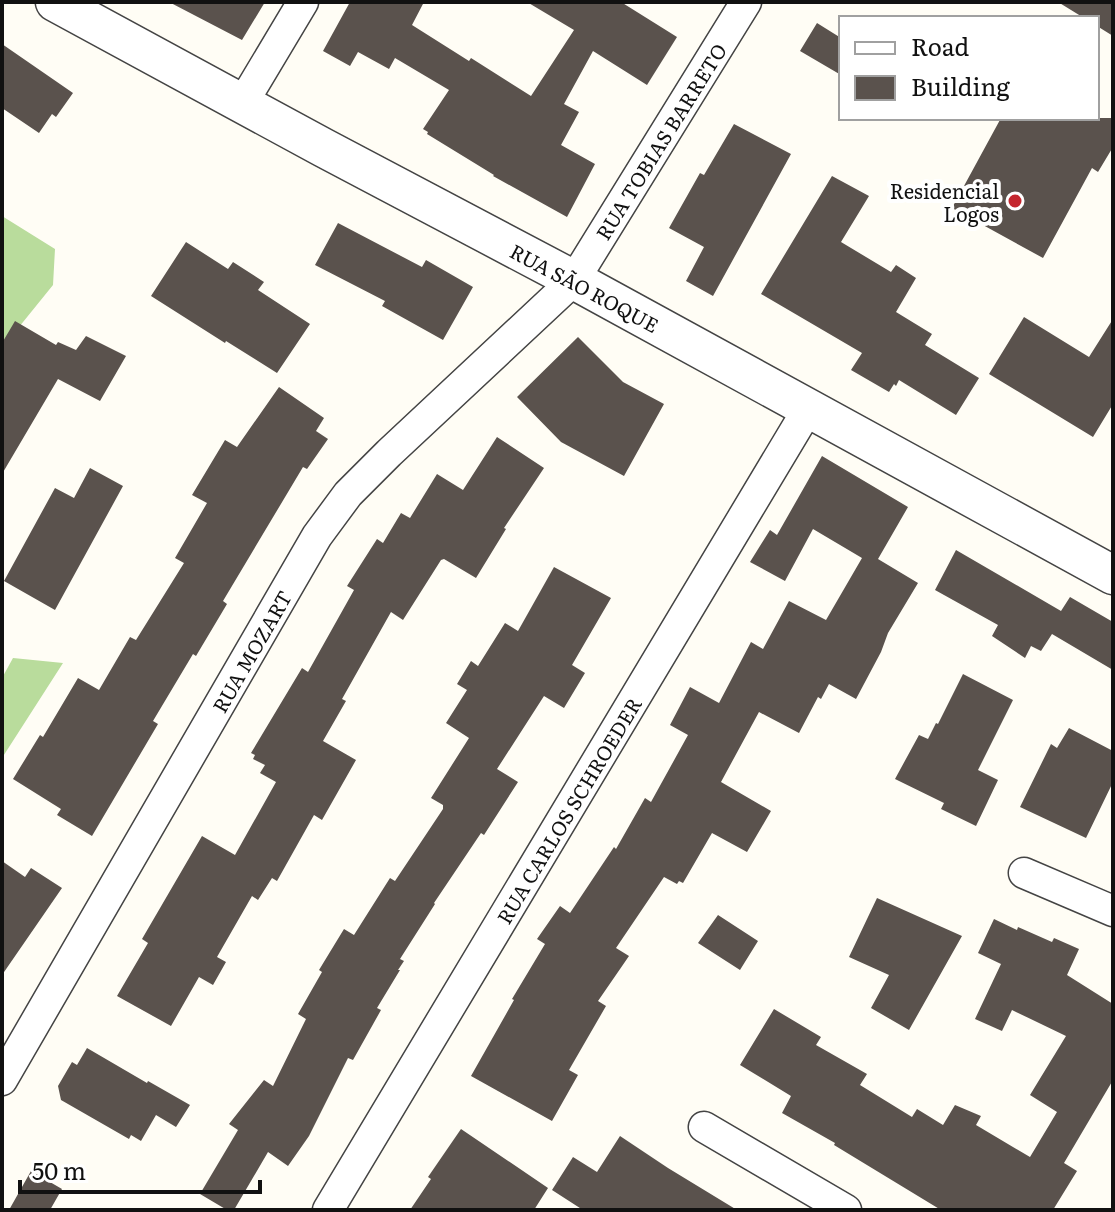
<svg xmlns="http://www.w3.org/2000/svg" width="1115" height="1212" viewBox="0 0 1115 1212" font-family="Literata,serif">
  <rect width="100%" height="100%" fill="#fffdf5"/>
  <!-- forest -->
  <path fill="#b9dc9c" d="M2 216 55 249 53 285 2 348Z
    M13 658 63 663 2 758V678Z"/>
  <!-- building -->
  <path fill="#5a524d" d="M169 2H265L242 40Z
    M350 2H424L412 25 469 61 471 58 531 96 574 30 527 2H621L677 37 647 85 593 51 564 104 579 112 561 145 595 164 567 217 493 176 494 175 427 134 428 132 423 129 449 90 395 58 389 69 358 52 350 66 323 51Z
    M1058 2H1113V36L1097 26V18H1084Z
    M817 23 841 38V75L800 51Z
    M2 44 73 93 56 117 52 114 39 133 2 108Z
    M1001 118H1113V147L1098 172 1092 168 1043 258 952 208Z
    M734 124 791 154 713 296 686 281 704 247 669 228 700 173 704 175Z
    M832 176 869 196 841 242 891 272 896 265 916 278 896 312 932 334 925 345 979 378 956 415 899 380 896 386 894 384 889 392 851 370 862 353 761 294Z
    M338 223 422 267 426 260 473 287 443 340 382 306 385 301 315 265Z
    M186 242 228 269 233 262 264 282 258 290 310 324 277 373 226 341 225 343 151 296Z
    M1024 317 1089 357 1113 319V404L1093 437 989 374Z
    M15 321 56 345 58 342 76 350 86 336 126 356 100 401 58 379 2 474V343Z
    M578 337 623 382 664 404 624 476 561 442 517 397Z
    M279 387 324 418 316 431 328 439 307 469 303 467 223 601 227 604 196 656 193 654 153 721 158 724 92 836 57 815 61 809 13 779 40 735 43 737 78 678 99 690 130 637 136 640 184 563 175 558 207 503 192 495 225 440 237 447Z
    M497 437 544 468 504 528 506 529 476 578 444 559 441 560 403 620 391 612 342 699 346 701 323 741 356 760 322 820 314 815 277 881 272 878 258 900 252 896 217 957 226 962 213 985 199 977 171 1026 117 996 148 943 142 939 202 836 235 855 276 782 260 773 265 765 253 759 255 755 251 753 302 668 308 672 354 590 347 586 377 539 383 543 401 513 410 518 437 474 463 490Z
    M822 456 908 507 878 559 918 583 888 633 881 652 856 699 829 684 821 699 818 697 799 733 759 712 721 782 771 811 747 852 712 833 683 883 679 881 677 884 664 877 616 948 629 956 598 1001 606 1006 569 1070 578 1075 552 1121 471 1076 514 1000 512 999 545 944 537 939 560 906 570 913 614 847 616 849 645 798 651 802 688 735 670 725 690 687 719 703 751 642 763 649 789 601 826 620 862 558 813 529 785 581 750 562 770 530 777 535Z
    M90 468 123 486 55 610 4 581 55 488 74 498Z
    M956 550 1061 611 1070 597 1113 622V670L1052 634 1041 651 1031 646 1025 658 992 636 998 625 935 590Z
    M554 567 611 598 572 665 585 673 564 708 544 696 497 769 518 782 484 835 481 833 434 903 435 904 400 959 404 961 398 970H400L377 1008 381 1010 353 1060 348 1058 309 1136 288 1166 268 1152 234 1210H227L200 1194 238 1130 229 1124 264 1080 273 1086 306 1019 298 1014 322 972 319 970 344 929 354 935 390 878 395 881 443 809V805L431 798 469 738 446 723 467 690 457 684 471 661 478 666 505 623 518 631Z
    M963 674 1013 700 978 770 998 780 976 826 941 809 944 803 895 779 919 735 928 739 936 723 938 724Z
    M1069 728 1113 751V782L1086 838 1020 807 1051 744 1057 748Z
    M2 861 25 877 31 868 62 888 2 975Z
    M877 898 962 936 909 1030 871 1008 889 975 849 957Z
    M718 915 758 941 740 970 698 943Z
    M994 919 1017 930 1018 927 1052 942 1054 938 1079 949 1067 975 1113 1004V1080L1064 1163 1077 1171 1053 1210H941L834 1145 835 1143 782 1113 791 1096 740 1065 774 1009 821 1037 816 1045 867 1074 860 1085 912 1117 917 1109 943 1125 955 1105 981 1116 976 1125 1030 1157 1057 1112 1030 1095 1066 1036 1012 1010 1002 1031 975 1019 1001 964 978 953Z
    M87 1048 147 1083 148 1081 190 1105 176 1127 156 1115 141 1141 131 1135 129 1139 61 1100 58 1086 72 1062 77 1065Z
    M461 1129 548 1188 534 1210H410L431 1179 428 1177Z
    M620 1136 668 1168 737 1210H583L552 1190 573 1157 597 1172Z
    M31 1171 62 1189 50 1210H9Z"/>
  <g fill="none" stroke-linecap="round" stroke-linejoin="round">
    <!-- minor casing -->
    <g stroke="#444" stroke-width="33">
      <path id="minor" d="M242 104 303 2
        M1024 873 1113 911
        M2 1080 317 536 348 494 389 453 574 280 746 2
        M704 1127 846 1210
        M328 1210 808 409"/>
    </g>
    <!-- tertiary casing -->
    <g stroke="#444" stroke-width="41">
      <path id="tertiary" d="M55 2 324 148 574 280 1113 575"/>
    </g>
    <!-- minor -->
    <use href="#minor" stroke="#fff" stroke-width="30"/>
    <!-- tertiary -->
    <use href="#tertiary" stroke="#fff" stroke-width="38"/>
  </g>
  <!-- markers -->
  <circle fill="#c4262e" stroke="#fff" stroke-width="3" cx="1015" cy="201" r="8"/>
  <g text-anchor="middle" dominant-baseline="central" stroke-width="8" stroke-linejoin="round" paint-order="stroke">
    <!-- street labels -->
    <g font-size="20" fill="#111" stroke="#fff">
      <text transform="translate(660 141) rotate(-58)">RUA TOBIAS BARRETO</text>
      <text transform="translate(585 287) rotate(28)">RUA SÃO ROQUE</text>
      <text transform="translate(251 651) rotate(-60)">RUA MOZART</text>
      <text transform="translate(568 810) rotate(-59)">RUA CARLOS SCHROEDER</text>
    </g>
    <!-- poi labels -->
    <g font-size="20" fill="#111" stroke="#fff" text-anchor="end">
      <text x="999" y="190">Residencial<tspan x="999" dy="23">Logos</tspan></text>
    </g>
  </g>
  <!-- border -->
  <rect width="1115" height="1212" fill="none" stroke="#111111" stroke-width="8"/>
  <!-- legend -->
  <rect x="839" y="16" width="260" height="104" fill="#ffffff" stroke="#a0a0a0" stroke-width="2"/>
  <rect x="855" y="42" width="40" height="12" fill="#ffffff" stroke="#a0a0a0" stroke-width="2"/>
  <text x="911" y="56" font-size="24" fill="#111111">Road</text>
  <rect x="855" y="76" width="40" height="24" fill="#5a524d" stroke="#a0a0a0" stroke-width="2"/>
  <text x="911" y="96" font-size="24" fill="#111111">Building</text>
  <!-- scale -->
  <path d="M20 1180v12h240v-12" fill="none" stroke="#111111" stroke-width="4"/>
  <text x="32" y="1180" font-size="24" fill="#111111" stroke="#ffffff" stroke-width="6" paint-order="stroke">50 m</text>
</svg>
